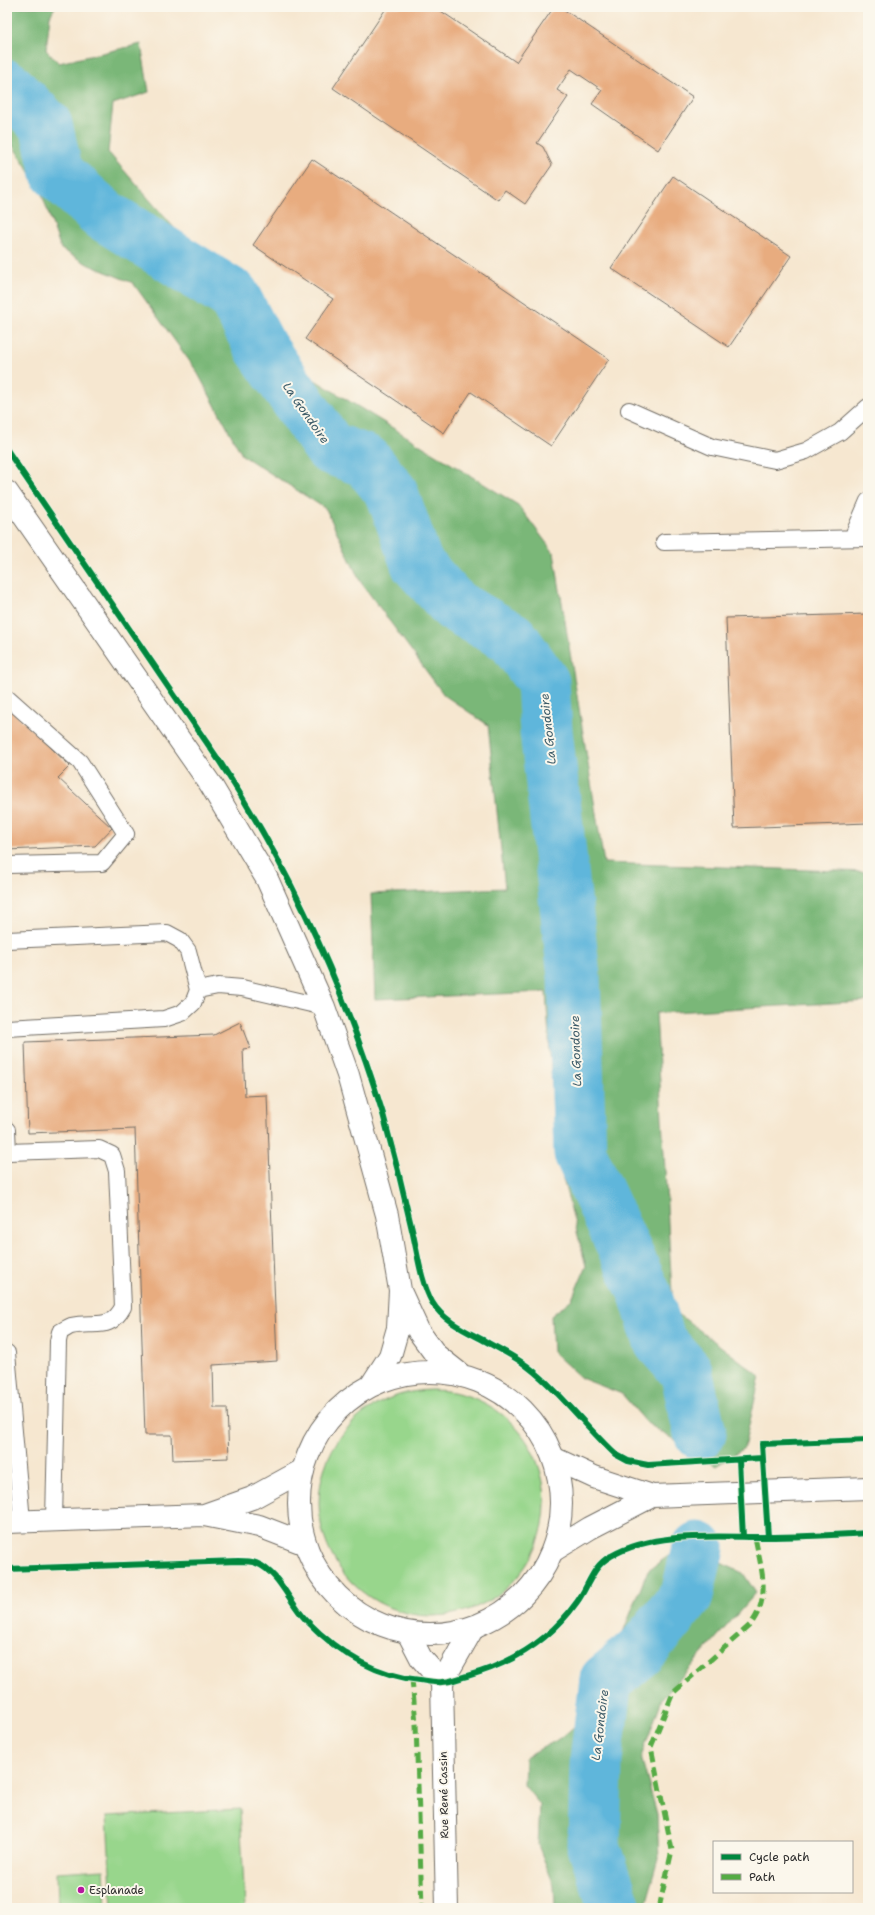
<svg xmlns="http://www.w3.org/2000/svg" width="875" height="1915" viewBox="0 0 875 1915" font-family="'Shantell Sans',sans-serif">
  <rect width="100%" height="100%" fill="#fbf7ec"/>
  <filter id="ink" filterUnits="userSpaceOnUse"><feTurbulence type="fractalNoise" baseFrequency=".025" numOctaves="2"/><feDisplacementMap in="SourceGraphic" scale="8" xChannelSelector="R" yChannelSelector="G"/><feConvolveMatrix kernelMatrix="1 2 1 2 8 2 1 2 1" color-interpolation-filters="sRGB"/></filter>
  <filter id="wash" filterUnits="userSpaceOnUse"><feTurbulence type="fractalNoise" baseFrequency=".012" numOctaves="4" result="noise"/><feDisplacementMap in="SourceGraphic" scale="16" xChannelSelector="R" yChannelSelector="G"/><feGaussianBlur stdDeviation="0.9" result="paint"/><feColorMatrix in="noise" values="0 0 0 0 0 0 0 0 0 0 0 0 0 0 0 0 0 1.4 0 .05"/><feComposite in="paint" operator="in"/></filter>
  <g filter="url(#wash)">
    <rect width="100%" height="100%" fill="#f6e7d0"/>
    <!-- green -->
    <path fill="#98d68c" stroke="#62805c" d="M319 1503a113 113 0 1 1 226 0a113 113 0 1 1-226 0Z
      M240 1809 245 1908H112L107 1816Z
      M104 1869 106 1908H58L57 1872Z"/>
    <!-- forest -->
    <path fill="#7ab778" stroke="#527152" d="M7 7H55L50 16 46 50 59 63 141 44 149 92 113 104 108 152 297 369 518 505 554 553 604 863 868 872V1001L656 1013 673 1310 760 1376 744 1448 716 1466 647 1423 622 1394 581 1378 553 1352 551 1316 572 1299 586 1266 557 1156 546 992 375 999 371 894 505 888 488 725 444 695 360 581 326 509 242 455 196 370 133 283 89 265 61 249 39 186 7 137Z
      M683 1546 743 1573 756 1593 662 1699 641 1757 657 1814 659 1859 645 1908H555L554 1885 538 1845 540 1805 524 1785 525 1757 561 1738 591 1712 648 1570Z"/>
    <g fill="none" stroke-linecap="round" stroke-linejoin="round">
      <!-- river -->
      <path stroke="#5eb6db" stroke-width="53" d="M7 86 46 125 57 173 104 215 233 295 261 348 330 448 366 461 392 493 417 564 455 606 512 638 543 682 546 731 574 976 580 1153 645 1294 660 1342 686 1371 700 1433
        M615 1908 594 1846 596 1760 606 1680 641 1651 687 1595 698 1548"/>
    </g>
    <g id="blocks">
      <!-- building -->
      <path fill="#e8ac7f" d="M387 7H435L516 62 554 7H560L693 97 658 150 592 104 602 90 571 69 557 90 568 97 537 143 543 147 552 165 525 204 505 190 498 200 333 88Z
        M312 159 609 359 551 446 471 392 444 433 305 339 333 299 253 245Z
        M673 176 791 256 729 347 611 268Z
        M868 614V823L734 828 726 618Z
        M7 706 70 766 58 778 112 828 95 846 7 850Z
        M240 1022 250 1048 243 1049 245 1096 267 1095 277 1361 213 1365 214 1408H227L229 1458 173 1460 172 1435H145L135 1129 28 1133 25 1042 214 1035Z"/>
    </g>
  </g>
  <g filter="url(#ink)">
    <use href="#blocks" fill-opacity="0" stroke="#726d65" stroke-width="1"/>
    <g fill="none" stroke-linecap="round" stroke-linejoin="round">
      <!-- lane casing -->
      <g stroke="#726d65" stroke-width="18">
        <path id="lane" d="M629 410 712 447 775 460 806 451 840 432 868 407
          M852 538 868 501
          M664 542 868 538
          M7 697 80 762 126 834 102 863 7 865
          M7 940 167 933 180 940 188 951 198 990 193 1003 182 1013 164 1019 7 1028
          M198 990 218 986 242 988 324 1007
          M7 1130 8 1152 99 1149 112 1155 117 1171 123 1307C109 1333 94 1320 71 1326 68 1327 64 1330 60 1332L58 1341 54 1520
          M7 1353 22 1521"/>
      </g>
      <!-- street casing -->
      <g stroke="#726d65" stroke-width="24">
        <path id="street" d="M408 1633 421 1658 442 1682
          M447 1908 442 1682 473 1628"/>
      </g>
      <!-- secondary casing -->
      <g stroke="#726d65" stroke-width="24">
        <path id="secondary" d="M555 1459 594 1477 652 1496 868 1488
          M204 1515 252 1498 303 1470
          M7 1522 204 1515 259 1526 303 1543
          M554 1550 590 1528 652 1496"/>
      </g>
      <!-- primary casing -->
      <g stroke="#726d65" stroke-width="24">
        <path id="primary" d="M7 492 211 785 267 879 324 1007 348 1075 387 1215 400 1290 398 1328 390 1356 372 1384
          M401 1293 419 1332 436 1355 460 1374
          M299 1503a131 131 0 1 1 262 0a131 131 0 1 1-262 0Z"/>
      </g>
      <!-- lane -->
      <use href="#lane" stroke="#fff" stroke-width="16"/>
      <!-- street -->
      <use href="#street" stroke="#fff" stroke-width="22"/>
      <!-- secondary -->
      <use href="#secondary" stroke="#fff" stroke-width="22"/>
      <!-- primary -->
      <use href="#primary" stroke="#fff" stroke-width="22"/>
      <!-- quiet -->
      <path stroke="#54ab44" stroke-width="5" stroke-dasharray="10 5" stroke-linecap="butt" d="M412 1679 416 1724 422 1908
        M659 1908 672 1850 651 1747 673 1693 750 1625C772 1597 761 1569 755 1537H752"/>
      <!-- cycleway casing -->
      <g stroke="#fbf7ec" stroke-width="8">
        <path id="cycleway" d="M7 450 220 762C291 871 345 990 383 1114 394 1154 404 1194 413 1234 418 1256 421 1282 432 1302 443 1321 466 1331 485 1341 499 1349 514 1356 527 1366 560 1391 585 1426 615 1454L628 1461 648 1465 762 1458
          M739 1460 743 1537
          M768 1537 762 1444 868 1440
          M7 1569 238 1561C244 1561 251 1561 256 1563 279 1572 289 1602 306 1620 337 1652 375 1676 420 1680 427 1681 435 1683 442 1682 450 1682 459 1678 467 1676 511 1664 550 1640 577 1602 589 1586 592 1566 611 1556 655 1531 716 1537 765 1537 800 1537 834 1535 868 1533"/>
      </g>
      <!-- cycleway -->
      <use href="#cycleway" stroke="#00873e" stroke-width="6"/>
    </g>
  </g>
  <!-- markers -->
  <circle fill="#b5179e" stroke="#fbf7ec" stroke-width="1.5" cx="81" cy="1890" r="4"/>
  <g text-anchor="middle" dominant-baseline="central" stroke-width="4" stroke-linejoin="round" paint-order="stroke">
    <!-- street labels -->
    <g font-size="11" fill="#2b2b2b" stroke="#fbf7ec">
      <text transform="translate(444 1795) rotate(-91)">Rue René Cassin</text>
    </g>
    <!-- poi labels -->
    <g font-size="11" fill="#2b2b2b" stroke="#fbf7ec" text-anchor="start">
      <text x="89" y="1890">Esplanade</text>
    </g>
    <!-- water labels -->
    <g font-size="12" font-style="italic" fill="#3d5c69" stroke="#fbf7ec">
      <text transform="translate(306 413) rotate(55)">La Gondoire</text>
      <text transform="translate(548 729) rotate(-96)">La Gondoire</text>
      <text transform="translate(576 1051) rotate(-92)">La Gondoire</text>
      <text transform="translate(600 1725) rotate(-83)">La Gondoire</text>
    </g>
  </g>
  <!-- margin -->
  <rect width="875" height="1915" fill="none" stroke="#fbf7ec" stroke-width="24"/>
  <!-- legend -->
  <rect x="713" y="1841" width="140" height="52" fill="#fbf7ec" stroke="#a8a59f"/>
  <rect x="721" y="1854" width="20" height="6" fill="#00873e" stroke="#a8a59f"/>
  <text x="749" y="1861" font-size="12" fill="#2b2b2b">Cycle path</text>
  <rect x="721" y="1874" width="20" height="6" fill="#54ab44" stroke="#a8a59f"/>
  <text x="749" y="1881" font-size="12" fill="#2b2b2b">Path</text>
</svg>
